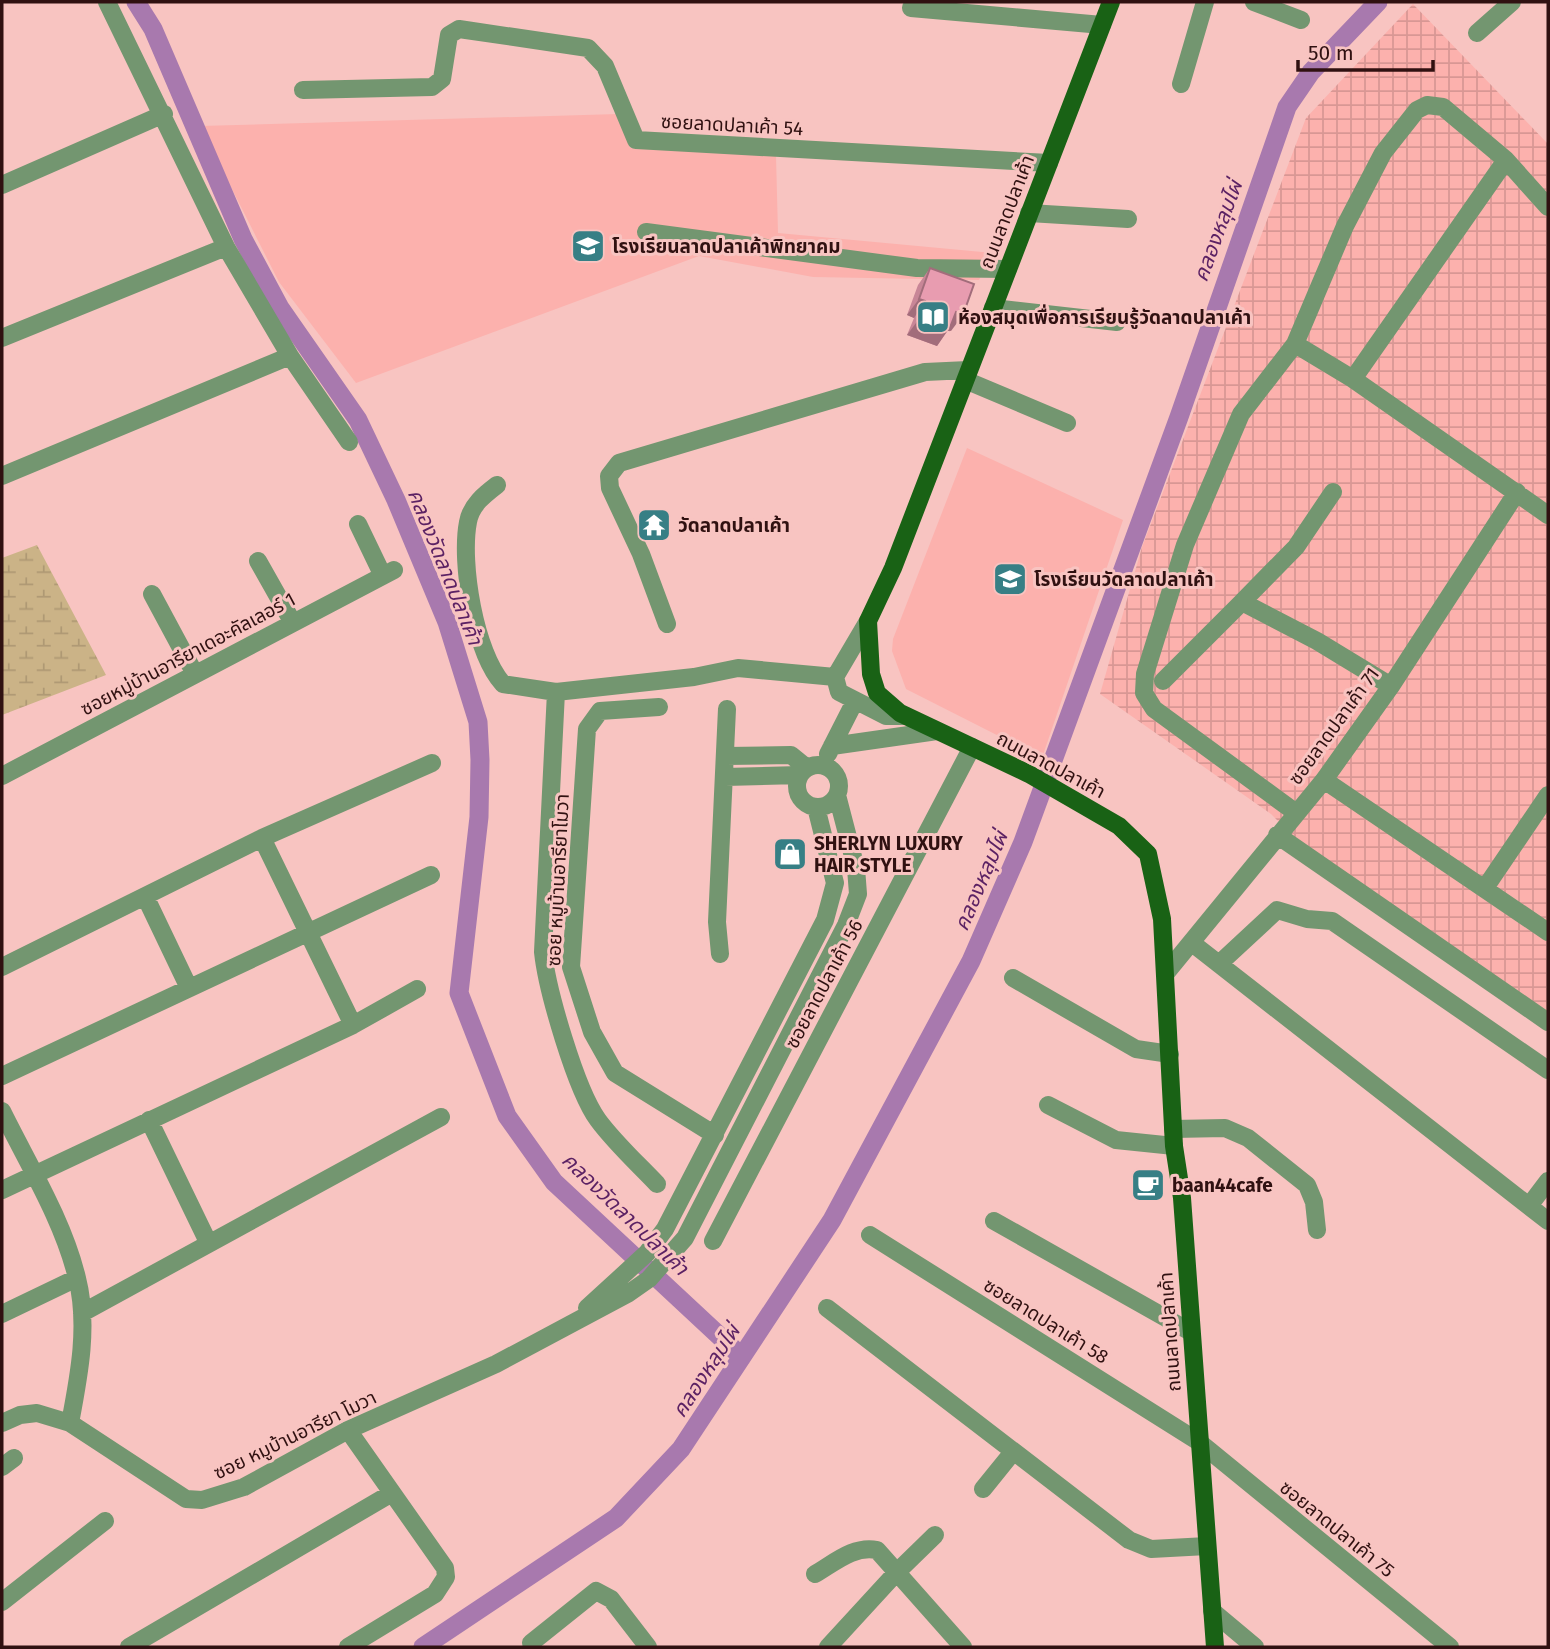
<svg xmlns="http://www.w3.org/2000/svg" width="1550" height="1649" viewBox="0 0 1550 1649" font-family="'Fira Sans','Noto Sans Thai',sans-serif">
  <defs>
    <pattern id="industrial-grid" width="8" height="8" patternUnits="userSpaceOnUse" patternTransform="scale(1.75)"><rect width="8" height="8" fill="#fcb1ad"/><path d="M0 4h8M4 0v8" fill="none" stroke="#d89794"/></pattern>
    <pattern id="wetland-marsh" width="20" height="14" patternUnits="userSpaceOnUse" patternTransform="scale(1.75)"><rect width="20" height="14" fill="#cbb387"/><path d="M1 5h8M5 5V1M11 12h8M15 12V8" fill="none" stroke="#af9974"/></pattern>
  </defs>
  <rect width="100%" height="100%" fill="#f8c4c1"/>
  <!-- built -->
  <path fill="#fcb1ad" d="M618 114 630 148 776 156 778 233 993 253 979 280 813 277 699 256 356 383 279 282 200 126Z
    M967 448 1123 520 1042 758 906 689 892 651 893 639Z"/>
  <!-- industrial -->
  <path fill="url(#industrial-grid)" d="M1413 4 1548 144V1026L1308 851 1271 814 1100 694 1142 547 1306 118Z"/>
  <!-- wetland -->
  <path fill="url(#wetland-marsh)" d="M37 545 106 675 2 715V558Z"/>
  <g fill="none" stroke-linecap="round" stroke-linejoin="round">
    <!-- canal -->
    <path stroke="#a879ae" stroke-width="19" d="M136 2 153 29 243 239 280 308 358 420 396 500 447 622 478 722 480 760 479 817 459 993 507 1116 554 1182 742 1357
      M423 1647 616 1518 681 1449 832 1220 971 961 1023 842 1179 417 1287 107 1311 72 1378 2"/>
    <!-- minor -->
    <path stroke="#739670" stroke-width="18" d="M107 2 226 247 290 356 349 442
      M1254 2 1301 20
      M911 8 1102 25
      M1477 33 1512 2
      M1181 84 1205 2
      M303 90 432 87 442 79 449 35 459 29 588 48 605 66 636 140 1049 163
      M2 185 164 114
      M1029 213 1128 219
      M646 232 917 268 1008 269
      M993 308 1117 322
      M2 338 226 247
      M1295 344 1353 379 1548 515
      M1353 379 1506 160
      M965 380 1067 423
      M2 476 290 356
      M497 485C484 495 471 505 468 522 460 563 475 653 503 684L556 692 694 677 738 668 835 677
      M1333 492 1296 547 1242 602 1317 641 1391 686
      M358 524 383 576
      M258 561 293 623
      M152 594 195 674
      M868 621 835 677 839 692 886 716H906
      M667 624 641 554 610 488 609 476 619 463 925 372 968 370
      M1163 681 1242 602
      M556 692 543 952C547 990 576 1090 598 1120 615 1143 637 1163 657 1184
      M659 707 600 711 587 729 571 967 592 1032 615 1073 715 1135
      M832 746 937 731
      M828 754 855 701
      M726 756 791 755 807 768
      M797 786a21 21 0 1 1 42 0a21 21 0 1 1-42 0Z
      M2 776 394 570
      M725 777 800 775
      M1324 780 1548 932
      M1295 812 1154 709 1144 693 1145 674 1185 545 1241 414 1295 344 1345 226 1383 153 1417 110 1427 105 1443 107 1506 160 1548 207
      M1277 835 1548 1022
      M262 838 353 1025
      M1485 888 1548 795
      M145 896 189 988
      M1192 943 1548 1221
      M720 954 717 922 727 709
      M1221 962 1277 910 1307 919 1332 921 1548 1070
      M2 967 262 838 432 763
      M1166 973 1324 780 1391 686 1517 492
      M1013 978 1136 1049 1170 1054
      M2 1076 431 875
      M1048 1105 1116 1140 1174 1146
      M2 1111C28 1164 63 1220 77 1278 89 1325 79 1376 70 1423
      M149 1120 208 1242
      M1173 1129 1225 1128 1248 1138 1307 1185 1314 1202 1317 1230
      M2 1190 353 1025 417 989
      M1529 1206 1548 1181
      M994 1221 1189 1331
      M870 1235 1199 1442 1450 1647
      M713 1241 972 747
      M587 1308 647 1253 665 1229 825 920 835 883 816 807
      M827 1308 1129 1540 1151 1549 1207 1546
      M82 1313 441 1117
      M2 1314 77 1278
      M2 1423 20 1415 37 1413 70 1423 186 1499 202 1500 244 1487 348 1430 496 1364 629 1293 649 1279 685 1238 846 925 858 894 856 868 837 795
      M348 1430 445 1568 446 1577 435 1594 348 1647
      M2 1467 14 1458
      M983 1489 1013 1452
      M815 1574C834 1563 854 1545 877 1550L963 1647
      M2 1602 105 1521
      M1212 1611 1255 1647
      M531 1643 596 1591 611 1599 648 1647
      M129 1647 392 1493
      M828 1647 896 1573 935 1535"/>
    <!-- major -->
    <path stroke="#196215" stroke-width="18" d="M1111 2 893 568 868 621 871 674 877 693 900 713 1029 774 1119 826 1148 854 1162 919 1174 1146 1182 1198 1215 1647"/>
  </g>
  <!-- wall -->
  <path fill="#c88697" d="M930 268 951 331 948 330 937 346 907 335 914 318 907 315 918 285Z"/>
  <!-- shaded-wall -->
  <path fill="#a26d7b" d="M919 299 925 301 914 318 907 315Z
    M956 312 963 315 951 331 948 330 937 346 907 335 919 319Z"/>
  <!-- building -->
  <path fill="#e89cb0" stroke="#a26d7b" stroke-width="2" d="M930 268 974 284 963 315 956 312 949 330 919 319 925 301 919 299Z"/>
  <!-- icons -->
  <defs>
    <g id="school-square" transform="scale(1.75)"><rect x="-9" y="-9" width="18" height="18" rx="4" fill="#377f85" stroke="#f8c4c1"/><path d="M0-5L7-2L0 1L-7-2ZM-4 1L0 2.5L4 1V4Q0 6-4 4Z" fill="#fff"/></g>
    <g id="library-square" transform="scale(1.75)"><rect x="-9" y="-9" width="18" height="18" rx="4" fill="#377f85" stroke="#f8c4c1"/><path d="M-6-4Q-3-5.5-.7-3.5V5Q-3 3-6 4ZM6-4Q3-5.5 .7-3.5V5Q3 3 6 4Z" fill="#fff"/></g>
    <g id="temple-square" transform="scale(1.75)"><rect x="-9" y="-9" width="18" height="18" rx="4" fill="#377f85" stroke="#f8c4c1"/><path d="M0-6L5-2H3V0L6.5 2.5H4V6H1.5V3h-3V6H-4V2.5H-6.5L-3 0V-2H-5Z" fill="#fff"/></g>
    <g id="shop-square" transform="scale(1.75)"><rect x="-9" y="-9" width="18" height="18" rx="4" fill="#377f85" stroke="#f8c4c1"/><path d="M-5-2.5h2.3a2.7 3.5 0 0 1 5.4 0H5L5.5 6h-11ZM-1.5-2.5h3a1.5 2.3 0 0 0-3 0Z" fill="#fff"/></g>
    <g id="cafe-square" transform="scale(1.75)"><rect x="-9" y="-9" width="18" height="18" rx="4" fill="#377f85" stroke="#f8c4c1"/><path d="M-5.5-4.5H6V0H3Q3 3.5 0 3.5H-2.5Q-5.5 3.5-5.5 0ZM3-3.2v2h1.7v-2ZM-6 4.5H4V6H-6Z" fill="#fff"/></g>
  </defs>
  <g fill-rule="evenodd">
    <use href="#school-square" x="588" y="246"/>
    <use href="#library-square" x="933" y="317"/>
    <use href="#temple-square" x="654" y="525"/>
    <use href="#school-square" x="1010" y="579"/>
    <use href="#shop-square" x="790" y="854"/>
    <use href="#cafe-square" x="1148" y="1185"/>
  </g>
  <g text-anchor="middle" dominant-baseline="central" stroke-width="6" stroke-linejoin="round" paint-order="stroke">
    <!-- street labels -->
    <g font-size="19" fill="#301111" stroke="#f8c4c1">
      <text transform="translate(732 125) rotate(3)">ซอยลาดปลาเค้า 54</text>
      <text transform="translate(1007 212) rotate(-69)">ถนนลาดปลาเค้า</text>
      <text transform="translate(188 654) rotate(-28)">ซอยหมู่บ้านอารียาเดอะคัลเลอร์ 1</text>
      <text transform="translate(1334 726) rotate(-54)">ซอยลาดปลาเค้า 71</text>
      <text transform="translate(1051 765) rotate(28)">ถนนลาดปลาเค้า</text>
      <text transform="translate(558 880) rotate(-87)">ซอย หมูบ้านอารียาโมวา</text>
      <text transform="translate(824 984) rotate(-62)">ซอยลาดปลาเค้า 56</text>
      <text transform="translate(1046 1321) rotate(32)">ซอยลาดปลาเค้า 58</text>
      <text transform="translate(1170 1332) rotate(-94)">ถนนลาดปลาเค้า</text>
      <text transform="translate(295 1435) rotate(-26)">ซอย หมูบ้านอารียา โมวา</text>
      <text transform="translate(1337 1529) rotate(39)">ซอยลาดปลาเค้า 75</text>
    </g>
    <!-- poi labels -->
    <g font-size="19" font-weight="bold" fill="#301111" stroke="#f8c4c1" text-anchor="start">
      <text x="612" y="246">โรงเรียนลาดปลาเค้าพิทยาคม</text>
      <text x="958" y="317">ห้องสมุดเพื่อการเรียนรู้วัดลาดปลาเค้า</text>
      <text x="678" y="525">วัดลาดปลาเค้า</text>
      <text x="1034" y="579">โรงเรียนวัดลาดปลาเค้า</text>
      <text x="814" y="843">SHERLYN LUXURY<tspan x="814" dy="22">HAIR STYLE</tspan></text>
      <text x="1172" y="1185">baan44cafe</text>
    </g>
    <!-- water labels -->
    <g font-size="21" font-style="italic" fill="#5c2264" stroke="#f8c4c1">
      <text transform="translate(1218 231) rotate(-70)">คลองหลุมไผ่</text>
      <text transform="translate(445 567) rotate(68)">คลองวัดลาดปลาเค้า</text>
      <text transform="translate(981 881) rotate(-67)">คลองหลุมไผ่</text>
      <text transform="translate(625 1214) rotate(44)">คลองวัดลาดปลาเค้า</text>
      <text transform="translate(706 1371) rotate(-57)">คลองหลุมไผ่</text>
    </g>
  </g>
  <!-- border -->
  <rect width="1550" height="1649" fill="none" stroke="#301111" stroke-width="7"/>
  <!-- scale -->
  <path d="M1298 60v10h135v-10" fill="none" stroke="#301111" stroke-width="3.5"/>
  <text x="1308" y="60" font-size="21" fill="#301111" stroke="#f8c4c1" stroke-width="5" paint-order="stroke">50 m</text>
</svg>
